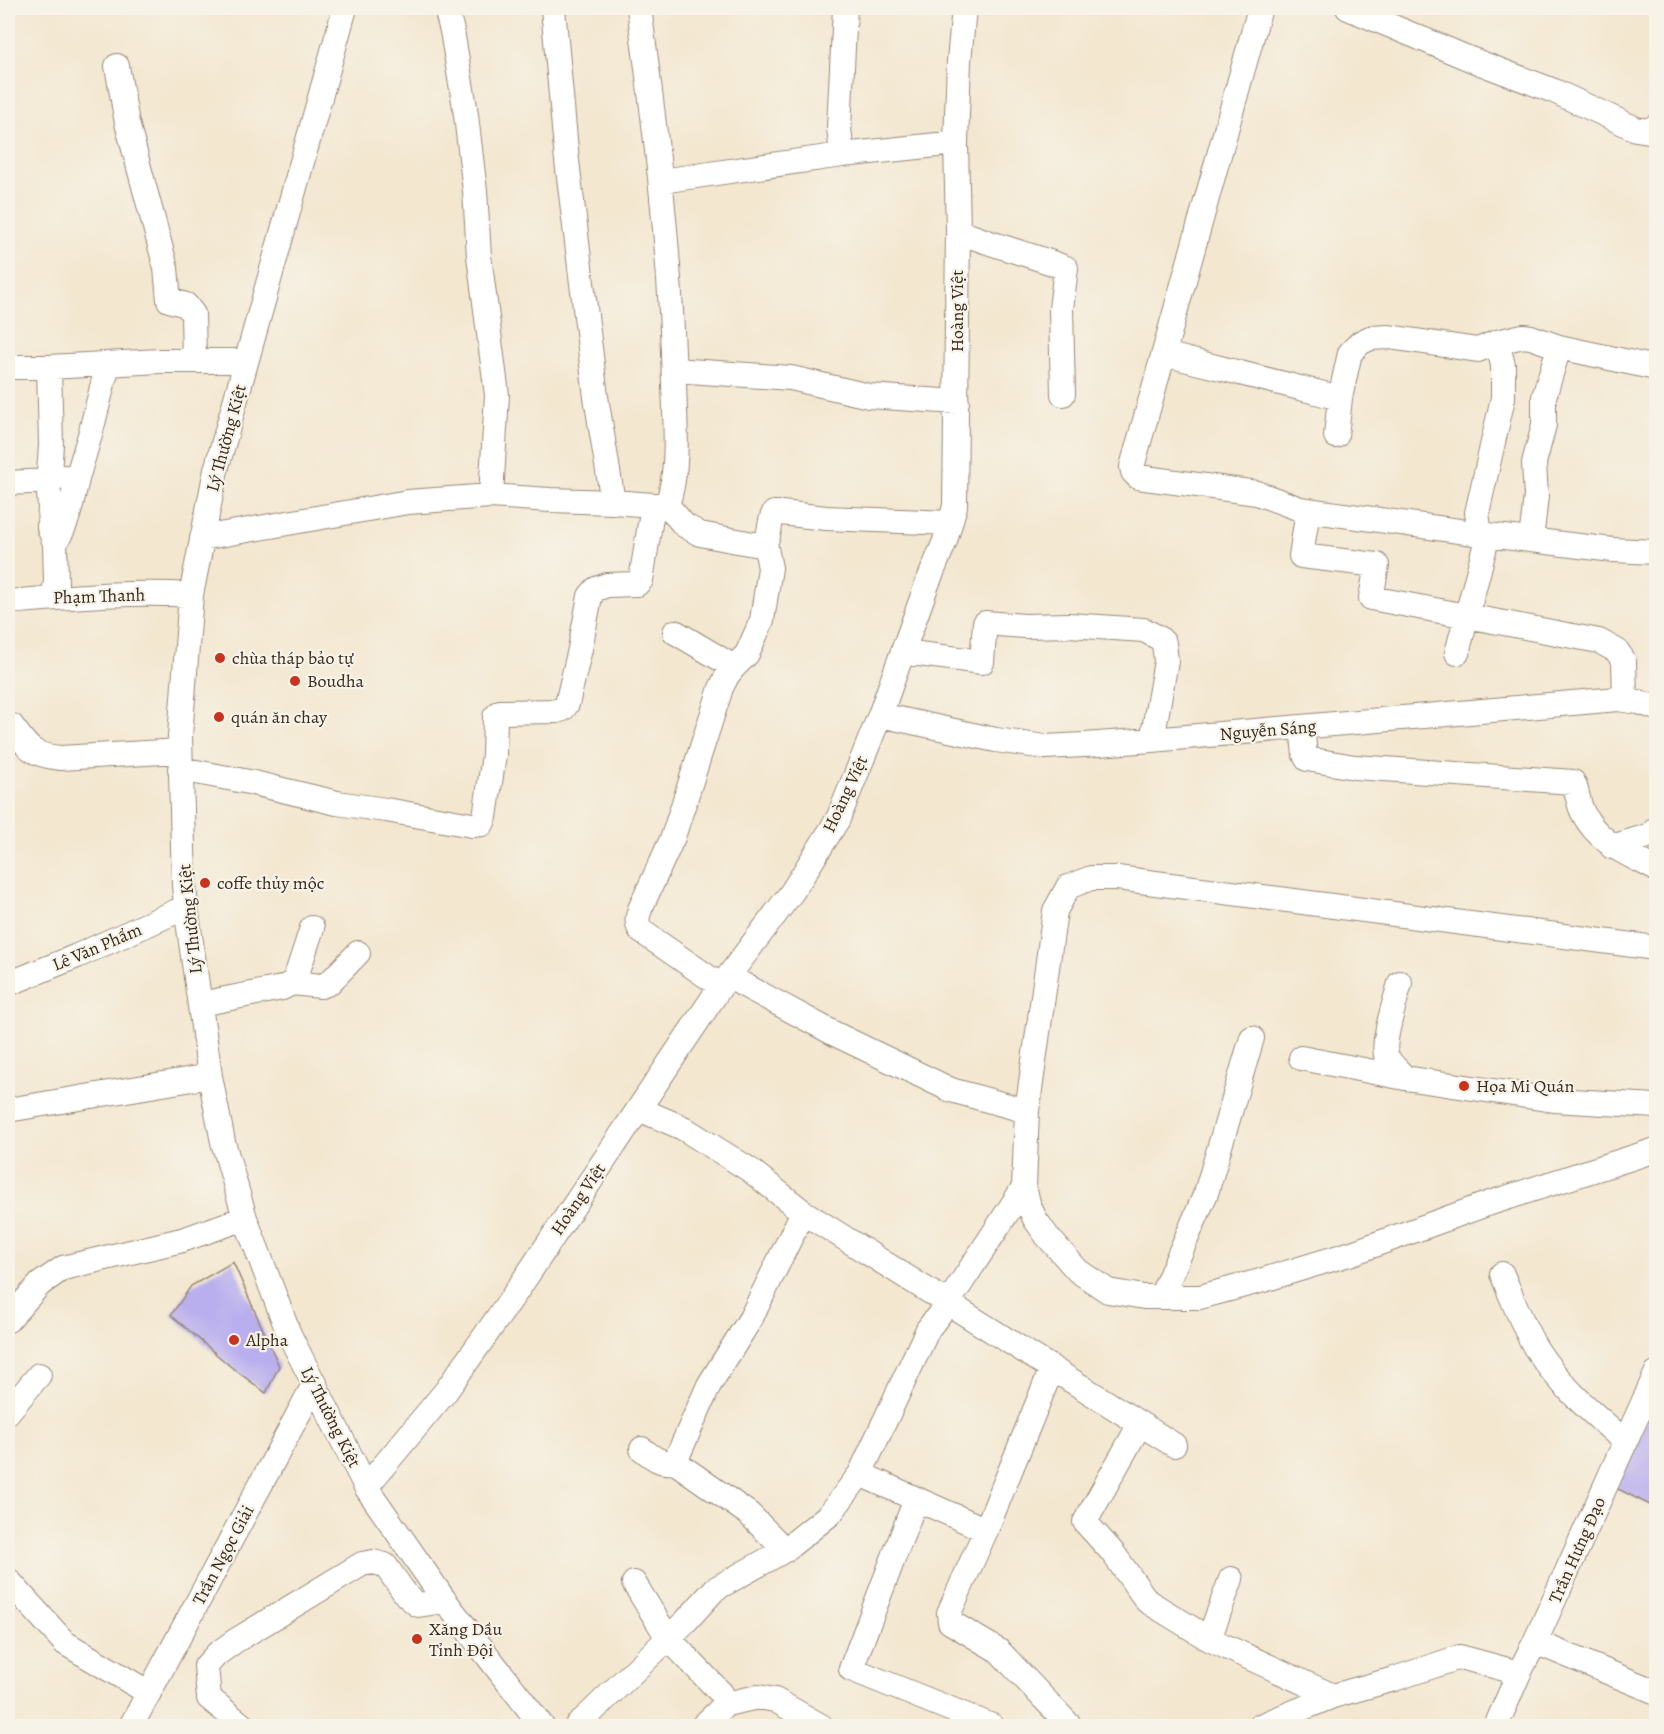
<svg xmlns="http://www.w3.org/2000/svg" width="1664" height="1734" viewBox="0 0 1664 1734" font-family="Alegreya,serif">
  <rect width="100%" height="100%" fill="#f7f3e8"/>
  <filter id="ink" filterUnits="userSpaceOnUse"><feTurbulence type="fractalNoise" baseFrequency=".0167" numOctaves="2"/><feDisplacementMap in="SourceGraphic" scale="12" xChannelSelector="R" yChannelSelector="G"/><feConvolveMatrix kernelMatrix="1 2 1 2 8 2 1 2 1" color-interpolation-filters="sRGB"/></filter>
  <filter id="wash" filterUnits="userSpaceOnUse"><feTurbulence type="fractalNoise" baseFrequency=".008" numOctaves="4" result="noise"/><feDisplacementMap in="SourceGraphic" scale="24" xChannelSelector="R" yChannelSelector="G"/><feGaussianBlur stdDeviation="1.35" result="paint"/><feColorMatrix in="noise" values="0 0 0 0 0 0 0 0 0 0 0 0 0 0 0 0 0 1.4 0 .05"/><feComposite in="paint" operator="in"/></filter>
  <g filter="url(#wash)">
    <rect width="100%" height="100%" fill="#f3e7d0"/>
    <g id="blocks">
      <!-- building -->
      <path fill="#b9afee" d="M233 1262 279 1366 266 1393 230 1366 171 1315 191 1286Z
        M1656 1397V1508L1616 1488Z"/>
    </g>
  </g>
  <g filter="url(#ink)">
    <use href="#blocks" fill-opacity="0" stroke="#978877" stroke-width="1.5"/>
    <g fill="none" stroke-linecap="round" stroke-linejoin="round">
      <!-- minor casing -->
      <g stroke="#978877" stroke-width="26">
        <path id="minor" d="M345 8 216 470 191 595 180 736 184 885 186 907 210 1076 223 1142 245 1218 289 1334 366 1487 445 1601 542 1726
          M446 8 452 31 465 107 475 191 479 256 497 395 491 496
          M553 8 567 161 596 397 613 502
          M639 8C656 132 671 257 674 383 675 421 680 468 667 505
          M845 8 839 128 842 155 956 143
          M1260 8 1132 467 1133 472 1138 477 1257 493 1300 509 1488 535 1613 550 1656 552
          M1348 8 1470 59 1554 91 1636 129 1649 131 1656 126
          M117 66 127 123 166 268 169 300 186 305 193 314 194 361
          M661 181 842 155
          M958 231C993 246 1030 254 1066 268L1061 309 1063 394
          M1164 354 1340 398
          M8 367H49L160 361H246
          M49 367 51 445 49 473 65 478 78 475 90 435 108 364
          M674 370 791 378 869 396 957 402
          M1336 436 1340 398 1350 353 1360 343 1370 338 1389 337 1478 350 1497 342 1523 336 1531 337 1559 347 1656 368
          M49 473 48 481 50 507 49 528 55 543 56 583 52 598
          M8 483 48 481
          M667 505 684 525 700 534 759 545C773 540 767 524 774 513H781L826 518 950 523
          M1308 510 1301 556 1377 565 1371 598 1599 641 1617 651 1624 661 1625 700
          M1480 534 1477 513 1503 398V365L1497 342
          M202 538 408 502 491 496 550 500 613 502 653 505H667
          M1531 540 1536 496 1534 463 1544 425V397L1559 347
          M55 543C69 523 72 499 78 475
          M8 602C68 597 131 591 191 595
          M675 632 734 667
          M903 652 982 662 985 623 1025 626 1069 625 1144 630 1159 638 1164 643 1166 661 1152 740
          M1457 653 1488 535
          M880 715 996 740 1045 747 1084 745 1152 740 1618 699 1639 702 1656 708
          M12 726C28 748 31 755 60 758L180 751
          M1302 727 1305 755 1307 759 1355 767 1573 782C1578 792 1578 804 1583 813 1600 845 1627 853 1656 869
          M180 769 249 782 337 803 386 810 472 825 482 824 485 817 494 755 495 717 500 712 557 711 563 709 567 704 580 649 590 596 596 589 607 585 637 584 641 580 653 505
          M1612 847 1651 835 1656 829
          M729 977 835 1034 951 1090 1027 1111 1024 1187 1029 1206 1035 1219 1047 1236 1078 1271 1108 1291 1144 1297H1200L1260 1281 1352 1253 1487 1204 1656 1150
          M292 983 321 986 329 983 358 953
          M1400 983C1396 999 1382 1040 1386 1055 1389 1063 1399 1071 1405 1078
          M8 984 77 956 186 907
          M721 986 641 931C636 923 637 918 640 909L673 837 721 688 727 676 734 667 747 654 762 620 770 568 765 543
          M200 1004 282 988 292 983 296 977 312 928
          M1301 1058 1405 1078 1554 1100 1656 1106
          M639 1109 683 1128 750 1170 803 1212 1174 1445
          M8 1110 210 1076
          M1027 1111 1055 911 1068 887 1091 878H1117L1656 948
          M1502 1274C1512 1298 1522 1324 1535 1347 1559 1385 1592 1413 1626 1442
          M1161 1297 1206 1193 1252 1038
          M8 1320 40 1284 63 1268 182 1240 245 1218
          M1052 1368 986 1530 949 1613 950 1622 999 1651 1070 1726
          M8 1412 39 1375
          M1140 1424 1085 1522 1113 1553 1147 1601 1209 1639 1333 1696
          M642 1449C653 1458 661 1464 675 1462L749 1514 785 1550
          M675 1462 709 1385 751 1318 803 1212
          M366 1487 446 1391 516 1292 721 986 792 892 838 819 880 715 926 587 945 541 955 506 958 231 956 143 959 61 964 8
          M916 1499 851 1669 992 1726
          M986 1530 860 1474 928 1329 948 1303 1024 1187
          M8 1580 65 1643 149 1693
          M634 1583 663 1630 672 1635
          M668 1638 721 1693 726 1704
          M1209 1639 1231 1579
          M1535 1642 1656 1692
          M131 1726 315 1383
          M243 1726 209 1698 206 1666 217 1654 235 1641 362 1564 373 1562 385 1565 407 1596 418 1605 445 1601
          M577 1726 686 1621 715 1589 785 1550 830 1514 860 1474
          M703 1726 726 1704 758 1697 775 1700 821 1726
          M1260 1726 1333 1696 1394 1679 1460 1657 1519 1673
          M1496 1726 1519 1673 1535 1642 1656 1374"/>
      </g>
      <!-- minor -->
      <use href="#minor" stroke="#fff" stroke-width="24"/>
    </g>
  </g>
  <!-- markers -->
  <g fill="#c8321e" stroke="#f7f3e8" stroke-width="2">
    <circle cx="220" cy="658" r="6"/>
    <circle cx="295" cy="681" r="6"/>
    <circle cx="219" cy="717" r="6"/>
    <circle cx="205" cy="883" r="6"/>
    <circle cx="1464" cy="1086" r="6"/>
    <circle cx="234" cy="1340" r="6"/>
    <circle cx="417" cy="1639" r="6"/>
  </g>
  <g text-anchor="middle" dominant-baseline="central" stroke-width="4.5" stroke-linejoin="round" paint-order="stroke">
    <!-- street labels -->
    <g font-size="18" fill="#3b2a1e" stroke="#f7f3e8">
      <text transform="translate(957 311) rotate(-90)">Hoàng Việt</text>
      <text transform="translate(226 438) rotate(-75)">Lý Thường Kiệt</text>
      <text transform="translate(99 596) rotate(-2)">Phạm Thanh</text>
      <text transform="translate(1268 730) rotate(-5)">Nguyễn Sáng</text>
      <text transform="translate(845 794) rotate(-65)">Hoàng Việt</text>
      <text transform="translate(190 919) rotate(-96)">Lý Thường Kiệt</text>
      <text transform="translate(97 947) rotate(-23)">Lê Văn Phẩm</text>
      <text transform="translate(578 1199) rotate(-56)">Hoàng Việt</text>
      <text transform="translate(331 1417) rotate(63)">Lý Thường Kiệt</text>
      <text transform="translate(1577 1550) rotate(-66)">Trần Hưng Đạo</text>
      <text transform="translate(223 1555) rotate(-62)">Trần Ngọc Giải</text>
    </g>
    <!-- poi labels -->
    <g font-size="18" fill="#3b2a1e" stroke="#f7f3e8" text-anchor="start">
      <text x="232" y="658">chùa tháp bảo tự</text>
      <text x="307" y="681">Boudha</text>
      <text x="231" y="717">quán ăn chay</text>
      <text x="217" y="883">coffe thủy mộc</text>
      <text x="1476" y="1086">Họa Mi Quán</text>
      <text x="246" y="1340">Alpha</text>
      <text x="429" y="1629">Xăng Dầu<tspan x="429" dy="21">Tỉnh Đội</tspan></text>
    </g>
  </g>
  <!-- margin -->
  <rect width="1664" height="1734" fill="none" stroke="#f7f3e8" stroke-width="30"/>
</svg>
